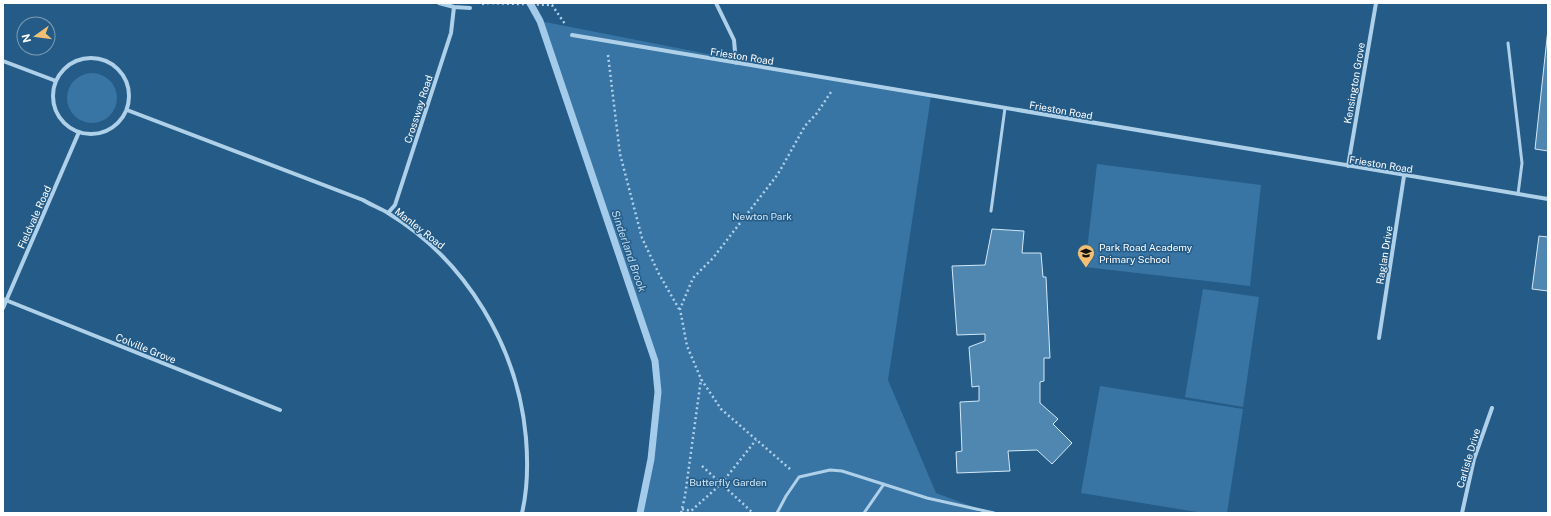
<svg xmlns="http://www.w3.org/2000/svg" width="1551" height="516" viewBox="0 0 1551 516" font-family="'Public Sans',sans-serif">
  <rect width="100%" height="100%" fill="#245b87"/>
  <!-- green -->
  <path fill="#3875a4" d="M540 21 876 87 931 96 888 380 936 493 979 509 978 513H640L651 459 658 392 655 361Z
    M67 98a25 25 0 1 1 50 0a25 25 0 1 1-50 0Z
    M1097 164 1261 185 1250 286 1085 267Z
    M1203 289 1259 297 1243 407 1185 397Z
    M1100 386 1243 409 1227 513H1203L1081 493Z"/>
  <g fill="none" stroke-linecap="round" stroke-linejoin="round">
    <!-- stream -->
    <path stroke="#a4ccea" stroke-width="7" d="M530 3 540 21 655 361 658 392 651 459 640 513"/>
  </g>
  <!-- building -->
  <path fill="#5087b1" stroke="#d3e8f7" d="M1548 29V151L1535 149Z
    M992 229 1024 231 1022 253H1041L1043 277H1046L1050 358H1044V381L1040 382V403L1058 419 1053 424 1072 443 1052 464 1037 450 1008 451 1010 471 957 473 956 452 962 451 960 402 979 401V386L972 387 969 347 985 341V334L957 335 952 266 985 265Z
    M1539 236 1548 237V291L1532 289Z"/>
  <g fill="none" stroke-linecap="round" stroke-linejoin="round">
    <!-- path -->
    <path stroke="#afd0e9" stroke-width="2.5" stroke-dasharray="2 3" stroke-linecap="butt" d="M482 4 488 3 552 5 565 24
      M608 55 620 154 642 238 659 274 679 309
      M702 466 753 513
      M790 469 721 409 701 379 687 346 680 309 693 278 713 258 778 174 805 126 817 113 831 92
      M682 509 691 511 721 484 756 440
      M681 513 685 496 701 379"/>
    <!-- service -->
    <path stroke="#afd0e9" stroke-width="3" d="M1508 43 1522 163 1518 194
      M991 211 1005 108
      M777 513 786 496 799 477 830 470 842 471 927 498 994 513
      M864 513 884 484"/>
    <!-- minor -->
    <path stroke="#afd0e9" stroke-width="4" d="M439 3 454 7 470 8
      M716 3 734 40 736 63
      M572 35 1548 199
      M53 96a38 38 0 1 1 76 0a38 38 0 1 1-76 0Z
      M3 61 56 81
      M127 110 363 200C371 205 380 208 388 213 466 260 518 347 526 438 528 463 528 488 522 513
      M1348 166 1376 3
      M388 213 395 205 451 33 454 7
      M3 299 280 410
      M3 308 79 132
      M1379 338 1404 176
      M1462 513 1474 459 1492 408"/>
  </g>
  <!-- icons -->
  <defs>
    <g id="school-pin" transform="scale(0.9)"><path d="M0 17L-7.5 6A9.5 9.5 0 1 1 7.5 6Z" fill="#f3c073" stroke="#245b87"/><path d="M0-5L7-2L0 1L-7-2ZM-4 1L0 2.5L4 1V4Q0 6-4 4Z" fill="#111"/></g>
  </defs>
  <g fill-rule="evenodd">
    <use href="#school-pin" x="1086" y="253"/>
  </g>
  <g text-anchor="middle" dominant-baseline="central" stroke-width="3" stroke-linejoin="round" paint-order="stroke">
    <!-- street labels -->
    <g font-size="10" fill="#fff" stroke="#245b87">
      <text transform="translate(742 56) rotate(9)">Frieston Road</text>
      <text transform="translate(1354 83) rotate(-80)">Kensington Grove</text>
      <text transform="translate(418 109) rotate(-72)">Crossway Road</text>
      <text transform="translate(1061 110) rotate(10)">Frieston Road</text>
      <text transform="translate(1381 164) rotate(9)">Frieston Road</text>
      <text transform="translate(34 217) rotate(-66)">Fieldvale Road</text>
      <text transform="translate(420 228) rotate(38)">Manley Road</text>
      <text transform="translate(1384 255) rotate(-81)">Raglan Drive</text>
      <text transform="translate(146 348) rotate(22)">Colville Grove</text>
      <text transform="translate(1468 458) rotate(-74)">Carlisle Drive</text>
    </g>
    <!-- park labels -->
    <g font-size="10" fill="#d3e8f7" stroke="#245b87">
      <text x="762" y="216">Newton Park</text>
      <text x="728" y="482">Butterfly Garden</text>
    </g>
    <!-- poi labels -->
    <g font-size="10" fill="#fff" stroke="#245b87" text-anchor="start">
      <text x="1099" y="247">Park Road Academy<tspan x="1099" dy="12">Primary School</tspan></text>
    </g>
    <!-- water labels -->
    <g font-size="11" font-style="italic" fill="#bbdaf0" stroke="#245b87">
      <text transform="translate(629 251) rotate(71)">Sinderland Brook</text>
    </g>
  </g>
  <!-- border -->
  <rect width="1551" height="516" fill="none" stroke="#ffffff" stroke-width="8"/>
  <!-- north arrow -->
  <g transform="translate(36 36) rotate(256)"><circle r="19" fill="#245b87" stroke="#7c9db7"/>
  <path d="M0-3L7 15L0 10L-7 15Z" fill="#f3c073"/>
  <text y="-6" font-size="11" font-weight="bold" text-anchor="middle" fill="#ffffff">N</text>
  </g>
</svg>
